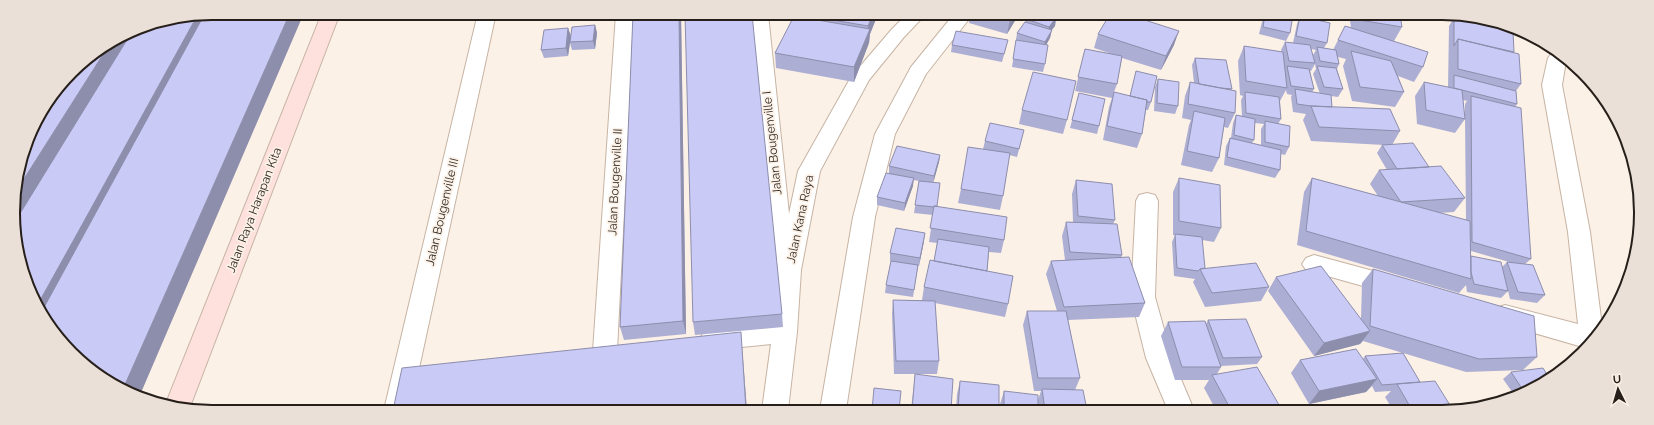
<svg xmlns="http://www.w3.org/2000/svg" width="1654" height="425" viewBox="0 0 1654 425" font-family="Raleway,sans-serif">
  <rect width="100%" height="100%" fill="#fcf1e7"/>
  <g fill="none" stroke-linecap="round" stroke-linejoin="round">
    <!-- street casing -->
    <g stroke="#c6b4a4" stroke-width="2">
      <path id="street" d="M478 13H496L410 410H384Z
        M616 14H634L617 351 614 359 605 362 596 359 593 351Z
        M750 14H768L789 214 798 171 851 77 892 29 907 14H926L904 37 869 80 820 171 801 270 797 332 788 410H762L771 344 712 350 703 347 700 340 703 333 712 330 773 323 777 271 771 254Z
        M954 14H973L926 74 895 134 875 217 846 410H820L853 217 875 134 911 67Z
        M1554 50 1566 61 1562 85 1590 232 1602 326 1586 348 1496 322 1493 315 1496 308 1505 305 1578 324 1568 232 1542 85 1548 58Z
        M1147 193 1155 195 1158 201 1155 297 1172 358 1194 410H1168L1146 358 1131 297 1136 201 1139 195Z
        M1314 255 1403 279 1407 286 1403 293 1395 295 1306 270 1302 264 1306 258Z"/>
    </g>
    <!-- secondary casing -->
    <g stroke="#c6b4a4" stroke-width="2">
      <path id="secondary" d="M322 13H340L190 407 189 410H186L166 403Z"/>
    </g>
    <!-- street -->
    <use href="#street" fill="#fff" fill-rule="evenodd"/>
    <!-- secondary -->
    <use href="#secondary" fill="#fee0dc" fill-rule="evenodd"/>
  </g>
  <!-- wall -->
  <path fill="#adaed3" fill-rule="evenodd" d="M492 13H506L505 19 494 20Z
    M506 13H535V17L508 19Z
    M633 14H681L686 334 624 340 620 327Z
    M796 14H878L870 34 869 43 854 82 776 68 775 53 796 16Z
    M970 14H1019L1007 34 969 23Z
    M1264 14H1292L1290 33 1286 41 1259 34Z
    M1317 15H1345L1341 21 1317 17Z
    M1349 15H1400L1402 27 1394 41 1423 67 1414 82 1398 76 1404 92 1395 107 1352 101 1343 66 1346 59 1338 57 1339 64 1337 69 1343 89 1338 97 1331 96 1332 107 1400 131 1392 145 1429 167 1465 198 1454 212 1439 213 1466 220 1465 119 1455 133 1417 124 1415 96 1424 82 1448 87 1449 26 1454 18 1514 52 1521 84 1516 91 1517 104 1515 107 1531 259 1525 264 1545 295 1537 303 1510 299 1508 291 1501 298 1467 292 1466 285 1459 293 1297 245 1304 192 1312 178 1378 196 1370 184 1379 170H1387L1377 153 1382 145H1384L1311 141 1303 120 1306 114 1293 112 1291 97 1292 95 1287 94 1286 90 1280 101 1281 119 1278 124 1289 147 1285 155 1281 154 1280 170 1275 178 1224 165 1226 146 1230 138H1231L1233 123 1236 115 1242 116 1241 100 1243 96 1240 95 1238 61 1244 46 1282 52 1281 50 1285 42 1293 43 1297 24 1300 16 1327 43 1324 48 1333 50 1345 26 1351 27ZM1311 49 1316 50 1313 55 1314 60ZM1315 64 1316 69 1313 74 1320 94 1312 92 1314 89 1310 71H1311ZM1463 100 1467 101 1465 104V117ZM1255 123 1264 124 1261 129V145L1252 143 1254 140ZM1471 251 1509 262H1507L1502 267 1471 256Z
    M1056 18 1055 26 1051 30 1050 38 1046 45 1045 64 1043 72 1012 67 1017 33 1025 22 1026 19Z
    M595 25 597 33 595 49 572 50 570 43 568 56 544 58 541 50 568 28 570 36Z
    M1098 34 1174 45 1161 70 1122 58 1117 84 1114 92 1130 96 1136 71 1151 102 1148 110H1146L1142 134 1137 148 1103 140 1109 107 1112 98 1075 91 1085 49 1112 54 1094 48Z
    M952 45 1006 48 1002 62 951 52Z
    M1195 58 1232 89 1231 90 1235 113 1228 128 1224 127 1219 158 1212 172 1181 165 1189 125 1191 120 1182 118 1185 96 1190 82 1194 83 1192 65Z
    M1158 79 1178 106 1175 114 1154 111 1155 87Z
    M1079 93 1099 126 1097 134 1070 128Z
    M1022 110 1067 120 1063 134 1019 124Z
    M1022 138 1017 157 1009 155 1003 196 1000 210 958 203 961 189 983 149 985 141Z
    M940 155 939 162 933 182 937 206 1004 240 1001 253 989 252 987 271 1008 304 1005 317 935 303 939 361 937 374H894L892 314 893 300H922L924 287 934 261 937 243 929 242 933 215 914 213 919 181 913 180V186L904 211 877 205V197L889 173V166Z
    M1179 178 1221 228 1214 242 1202 240 1205 268 1269 287 1261 301 1205 307 1193 282 1195 279 1174 276 1172 242 1175 235H1173V192Z
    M1076 180 1115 220 1113 224 1122 255 1121 258 1145 303 1139 317 1068 320 1080 378 1075 390 1087 410H1000V404L1004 391 1038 400 1041 391H1034L1023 325 1027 311H1057L1046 274 1051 261 1065 260 1062 236 1066 222H1073L1072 194Z
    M924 241 919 266H918L913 297 885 293 886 285 891 261H890V253Z
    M1373 269 1537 357 1523 370 1466 372 1403 353 1420 382 1453 410H1393L1385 397 1391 391 1375 392 1372 386 1366 392 1309 404 1291 373 1300 360 1363 359 1365 356 1403 353 1363 341 1360 344 1314 356 1268 291 1276 277 1361 319 1362 283Z
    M782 314 783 327 695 335 693 322Z
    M1208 320 1262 357 1257 364 1221 366V367L1217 374 1282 410H1216L1204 388 1209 380H1175L1161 336 1168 322 1206 324Z
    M1511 372 1549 378 1530 392 1515 396 1503 379Z
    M915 374 951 410H911Z
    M960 381 999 410H956L957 394Z"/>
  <!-- shaded-wall -->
  <path fill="#8d8dac" d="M212 13 49 324 38 304 197 16Z
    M290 13H304L140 395 123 389Z
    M503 13H506L505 19Z
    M679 14H681L686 334 683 321Z
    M873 14H878L870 34 869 43 854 82V67L867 35 868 26Z
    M1014 14H1019L1007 34 1010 20Z
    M1056 18 1055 26 1048 35 1049 27Z
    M595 25 597 33 595 49 593 41Z
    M136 28 17 227 13 199 15 193 109 45Z
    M568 28 571 36 568 56 566 48Z
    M1052 30 1050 38 1043 50 1045 42Z
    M1179 31 1174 45 1161 70 1166 56Z
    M940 155 939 162 933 184 934 176Z
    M914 178 913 186 904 211 905 203Z
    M925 233 924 241 919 266 920 258Z
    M1370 331 1360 344 1314 356 1324 343Z
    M741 332 742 346 747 410H746Z
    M1377 379 1366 392 1309 404 1319 391Z"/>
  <!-- building -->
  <path fill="#c9caf5" stroke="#8d8dac" d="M212 13H290L123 389 113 385 54 334 42 311 204 15Z
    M633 14H679L683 321 620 327Z
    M685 14H752L782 314 693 322Z
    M798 14H873L868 26Z
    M990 14H1014L1010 20Z
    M1029 14H1046L1056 18 1049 27 1026 19Z
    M1110 14H1126L1179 31 1166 56 1098 34Z
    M1265 14 1293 15 1290 33 1263 27Z
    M1359 15H1400L1402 27 1359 20Z
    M197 16 77 234 38 304 24 276 16 220 133 30 136 28Z
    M794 16 870 29 854 67 775 53Z
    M1300 16 1330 23 1327 43 1296 36Z
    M1454 18 1513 31 1514 52 1458 39 1454 46Z
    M1025 22 1052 30 1045 42 1017 33Z
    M595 25 593 41 570 42 572 27Z
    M1345 26 1428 52 1423 67 1338 40Z
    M568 28 566 48 541 50 544 30Z
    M956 31 1008 40 1004 54 952 45Z
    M1458 39 1519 54 1521 84 1458 69Z
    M1016 40 1048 45 1045 64 1013 59Z
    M1285 42 1310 45 1315 63 1289 61Z
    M109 45 15 193 34 124 81 63Z
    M1244 46 1283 52 1287 88 1246 81Z
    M1317 47 1336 50 1339 64 1320 61Z
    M1085 49 1122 56 1117 84 1078 77Z
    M1351 51 1391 61 1404 92 1360 87Z
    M1195 58 1226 60 1232 89 1221 88 1199 84Z
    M1287 66 1309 69 1314 89 1291 86Z
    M1317 66 1336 68 1343 89 1324 87Z
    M1136 71 1157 76 1151 102H1147V100L1130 96Z
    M1033 72 1076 81 1067 120 1022 110Z
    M1454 75 1516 91 1517 104 1454 88Z
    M1158 79 1179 82 1178 106 1157 103Z
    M1190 82 1236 91 1235 113 1188 104Z
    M1424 82 1462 90 1465 119 1426 110Z
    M1295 89 1331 95 1332 107 1311 106 1297 104Z
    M1114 92 1147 100 1142 134 1107 126Z
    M1245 92 1279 97 1281 119 1246 113Z
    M1079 93 1105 99 1099 126 1072 120Z
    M1471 96 1521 108 1531 259 1472 242Z
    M1311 106 1390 109 1400 131 1319 127Z
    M1194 111 1225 118 1219 158 1187 151Z
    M1236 115 1255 119 1254 140 1234 135Z
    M1265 121 1290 126 1289 147 1265 142Z
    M990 123 1024 130 1019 149 985 141Z
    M1230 138 1281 150 1280 170 1227 157Z
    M1413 143 1429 167 1397 169 1382 145Z
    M897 146 940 155 934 176 889 166Z
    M968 147 1010 153 1003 196 961 189Z
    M1441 166 1465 198 1401 202 1470 221 1471 279 1306 231 1312 178 1401 202 1379 170Z
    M886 173 914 178 905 203 877 197Z
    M1179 178 1220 185 1221 228 1179 221Z
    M1076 180 1112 184 1115 220 1078 216Z
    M919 181 940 183 937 206H934V207L915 205Z
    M934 206 1007 217 1004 240 930 228Z
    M1066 222 1117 224 1122 255 1070 252Z
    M896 228 925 233 920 258 890 253Z
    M1175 234 1202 237 1205 268 1200 269 1198 271 1177 268Z
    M938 239 989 247 987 271 934 261Z
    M1471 256 1501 262 1508 291 1474 284 1471 272Z
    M1129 257 1145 303 1064 307 1051 261Z
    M930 260 1013 276 1008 304 924 287Z
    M891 261 918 265 914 290 886 285Z
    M1507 262 1533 265 1545 295 1518 292Z
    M1256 263 1269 287 1212 293 1200 269Z
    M1321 266 1370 331 1324 343 1276 277Z
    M1373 269 1534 316 1537 357 1479 359 1370 326Z
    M893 300 935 301 939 361H896Z
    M1027 311H1066L1080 378H1038Z
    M1246 319 1262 357 1223 358 1208 320Z
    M1205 321 1221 367H1182L1168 322Z
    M741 332 746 410H393L402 368Z
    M1356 349 1377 379 1319 391 1300 360Z
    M1403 353 1420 382 1382 385 1365 356Z
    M1257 367 1282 410H1231L1212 375Z
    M1543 368 1549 378 1533 389 1523 390 1511 372Z
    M915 374 953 379 951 410H912Z
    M960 381 999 385V410H958Z
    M1435 381 1453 410H1412L1397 384Z
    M874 388 901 391 899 410H872Z
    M1042 389 1083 390 1087 410H1045Z
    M1004 391 1038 395V410H1004Z"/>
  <g text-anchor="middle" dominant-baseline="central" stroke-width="3.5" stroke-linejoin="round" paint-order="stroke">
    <!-- street labels -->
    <g font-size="12" fill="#261f1a" stroke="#fcf1e7">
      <text transform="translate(772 143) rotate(-96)">Jalan Bougenville I</text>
      <text transform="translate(615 182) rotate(-87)">Jalan Bougenville II</text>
      <text transform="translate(254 210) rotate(-69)">Jalan Raya Harapan Kita</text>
      <text transform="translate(442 212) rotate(-77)">Jalan Bougenville III</text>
      <text transform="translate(800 219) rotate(-78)">Jalan Kana Raya</text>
    </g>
  </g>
  <!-- crop -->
  <path d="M0 0H1654V425H0ZM212 20H1442A192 192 0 0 1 1634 212V213A192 192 0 0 1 1442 405H212A192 192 0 0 1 20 213V212A192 192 0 0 1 212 20Z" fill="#ebe0d7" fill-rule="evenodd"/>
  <path fill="none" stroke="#261f1a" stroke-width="2" d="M212 20H1442A192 192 0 0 1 1634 212V213A192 192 0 0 1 1442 405H212A192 192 0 0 1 20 213V212A192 192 0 0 1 212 20Z"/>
  <!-- north arrow -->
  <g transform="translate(1618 389) rotate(355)" stroke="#fcf1e7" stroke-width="3" paint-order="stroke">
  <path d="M0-3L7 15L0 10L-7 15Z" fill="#261f1a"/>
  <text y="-6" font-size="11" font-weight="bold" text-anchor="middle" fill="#261f1a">U</text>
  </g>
</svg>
